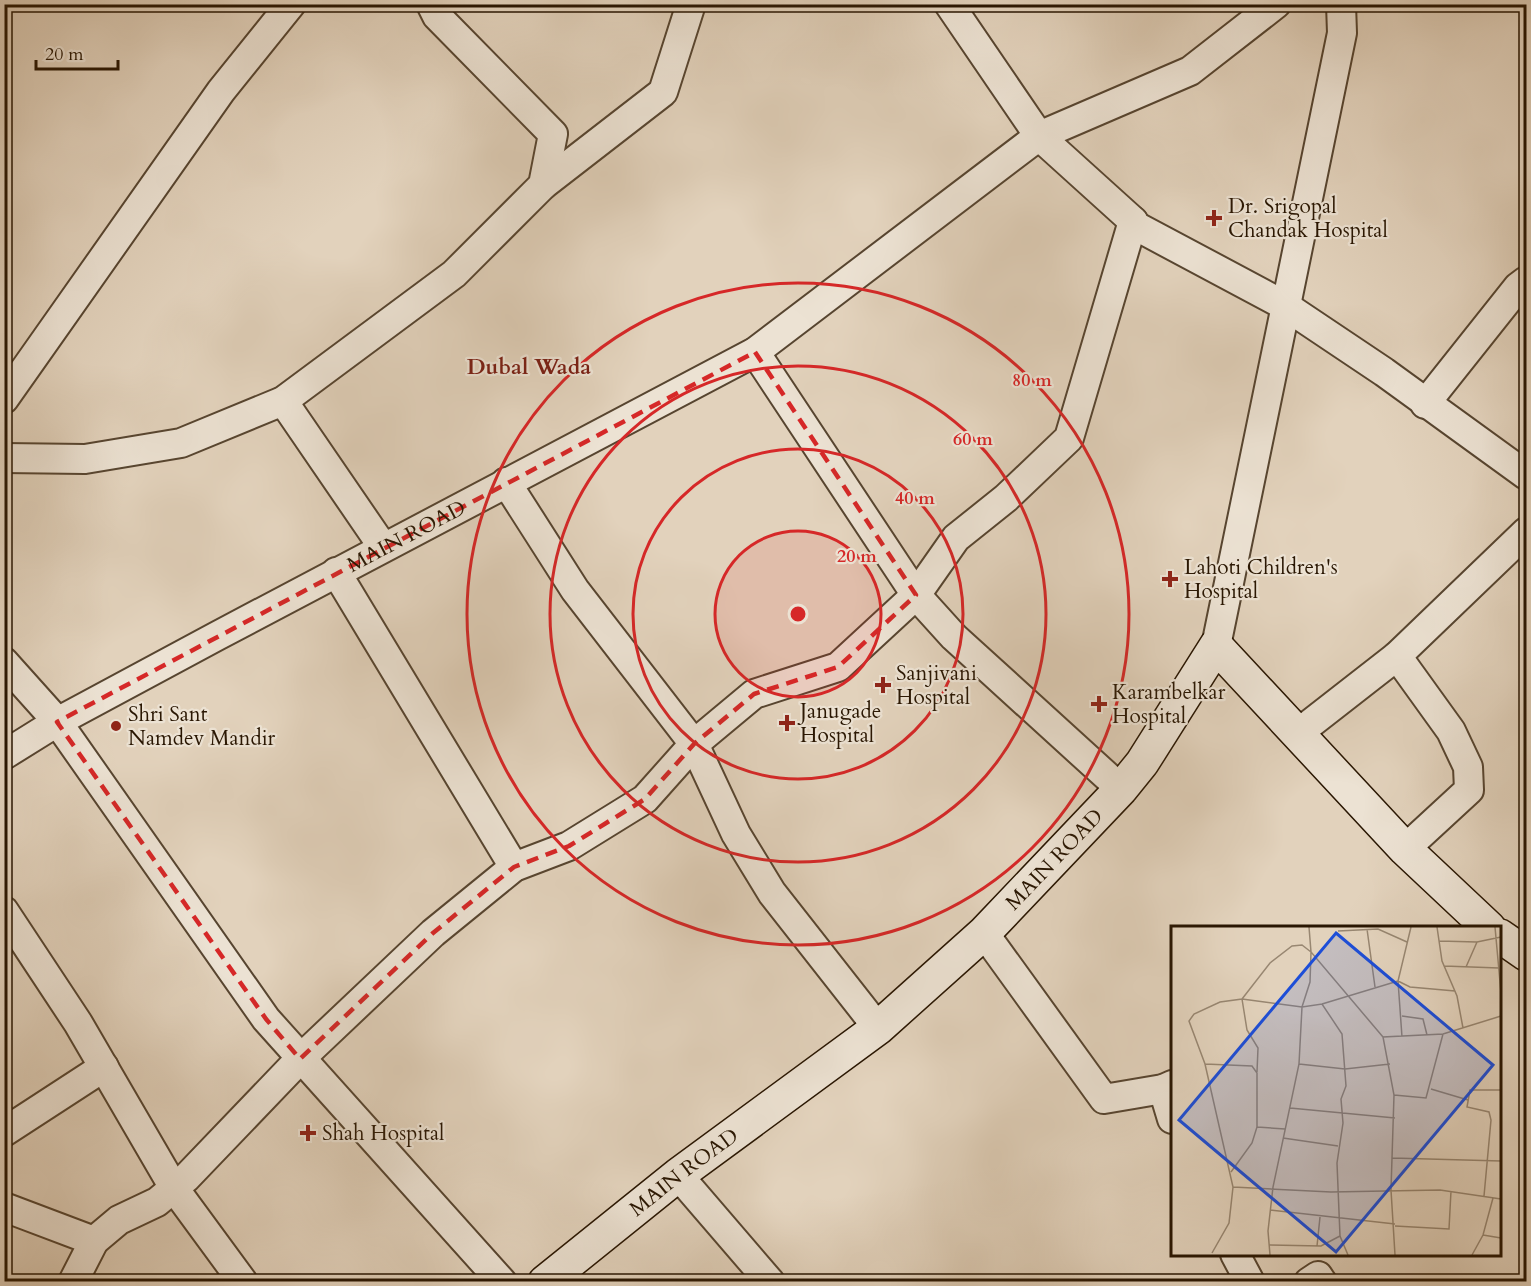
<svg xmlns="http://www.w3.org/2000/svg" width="1531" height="1286" viewBox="0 0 1531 1286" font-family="Cardo,serif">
  <rect width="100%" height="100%" fill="#e2d2bc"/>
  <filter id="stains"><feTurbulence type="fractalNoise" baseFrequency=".00333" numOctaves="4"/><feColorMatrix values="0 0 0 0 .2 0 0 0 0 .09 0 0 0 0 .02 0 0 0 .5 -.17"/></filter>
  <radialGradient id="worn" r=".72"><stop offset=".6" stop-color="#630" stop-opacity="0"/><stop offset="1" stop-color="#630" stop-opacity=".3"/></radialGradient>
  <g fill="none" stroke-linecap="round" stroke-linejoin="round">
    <!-- street casing -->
    <g stroke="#574530" stroke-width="32">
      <g id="street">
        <path d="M543 185 663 92 691 4"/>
        <path d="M1133 221 1134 225 1284 305 1384 372 1526 475"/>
        <path d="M755 352 916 595 954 637 1121 789"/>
        <path d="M4 399 221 91 291 4"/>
        <path d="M283 401 383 547"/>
        <path d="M1425 404 1518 287 1526 281"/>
        <path d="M4 458 85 459 181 443 283 401 454 274 543 185 553 134 437 16 431 4"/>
        <path d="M506 482 575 590 694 744 736 834 772 893 878 1028"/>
        <path d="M336 572 514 867"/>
        <path d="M1216 646 1342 33 1341 4"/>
        <path d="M1397 656 1451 731 1468 767 1469 790 1405 849"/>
        <path d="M4 662 56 720 266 1019 502 1282"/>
        <path d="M1297 734 1397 656 1526 532"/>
        <path id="s1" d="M4 755 57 722 217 636 755 352 1039 136 1190 71 1276 4"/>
        <path d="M4 911 78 1023 174 1188 243 1282"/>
        <path d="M984 933 1104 1099 1163 1089 1172 1085"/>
        <path d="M1163 1089 1172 1119"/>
        <path d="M4 1132 104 1067"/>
        <path d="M678 1175 770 1282"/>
        <path d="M4 1207 94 1241"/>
        <path d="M1235 1254 1250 1282"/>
        <path d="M73 1282 94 1241 119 1220 157 1202 186 1178 300 1059 433 933 514 867 569 846 645 799 694 744 754 694 838 667 916 595 956 538 1006 498 1069 438 1133 221 1039 136 949 4"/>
        <path d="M1309 1282 1318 1276 1322 1282"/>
      </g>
    </g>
    <!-- secondary casing -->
    <g stroke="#291602" stroke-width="36">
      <g id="secondary">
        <path d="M1500 936 1526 954"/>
        <path id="s2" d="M545 1282 678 1175 878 1028 984 933 1121 789 1142 763 1216 646 1405 849 1489 928"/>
      </g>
    </g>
    <!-- street -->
    <use href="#street" stroke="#ece2d3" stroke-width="28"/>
    <!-- secondary -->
    <use href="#secondary" stroke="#ece2d3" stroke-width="33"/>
  </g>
  <!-- marked area -->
  <path fill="none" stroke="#d62828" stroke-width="4.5" stroke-dasharray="12 8" stroke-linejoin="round" d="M755 352 916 595 838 667 754 694 694 744 645 799 569 846 514 867 433 933 300 1059 266 1019 57 722Z"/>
  <!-- distance rings -->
  <circle cx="798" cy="614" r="83" fill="#d62828" fill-opacity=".12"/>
  <g fill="none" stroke="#d62828" stroke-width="3">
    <circle cx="798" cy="614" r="83"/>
    <circle cx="798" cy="614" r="165"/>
    <circle cx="798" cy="614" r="248"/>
    <circle cx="798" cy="614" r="331"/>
  </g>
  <!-- markers -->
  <g fill="#8f2418" stroke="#ece2d3" stroke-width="2">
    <path d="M1211 209h6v6h6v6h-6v6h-6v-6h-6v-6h6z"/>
    <path d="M1167 570h6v6h6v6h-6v6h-6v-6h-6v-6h6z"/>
    <path d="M880 676h6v6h6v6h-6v6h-6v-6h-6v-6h6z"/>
    <path d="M1096 695h6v6h6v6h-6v6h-6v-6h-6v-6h6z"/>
    <path d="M784 714h6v6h6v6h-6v6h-6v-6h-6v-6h6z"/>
    <circle cx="116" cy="726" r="6"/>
    <path d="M305 1124h6v6h6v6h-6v6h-6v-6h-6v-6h6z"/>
  </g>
  <g text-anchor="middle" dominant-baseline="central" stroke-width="4.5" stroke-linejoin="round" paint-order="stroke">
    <!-- poi labels -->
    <g font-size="21" fill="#291602" stroke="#ece2d3" text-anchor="start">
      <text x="1228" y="206">Dr. Srigopal<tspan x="1228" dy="24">Chandak Hospital</tspan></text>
      <text x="1184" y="567">Lahoti Children's<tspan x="1184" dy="24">Hospital</tspan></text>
      <text x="896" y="673">Sanjivani<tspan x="896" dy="24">Hospital</tspan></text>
      <text x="1112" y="692">Karambelkar<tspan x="1112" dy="24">Hospital</tspan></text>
      <text x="800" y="711">Janugade<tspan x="800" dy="24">Hospital</tspan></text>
      <text x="128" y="714">Shri Sant<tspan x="128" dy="24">Namdev Mandir</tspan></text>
      <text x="322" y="1133">Shah Hospital</text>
    </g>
    <!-- street labels -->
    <g font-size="21" fill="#291602" stroke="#ece2d3">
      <text stroke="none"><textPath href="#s1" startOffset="458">MAIN ROAD</textPath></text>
      <text stroke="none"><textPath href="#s2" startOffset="663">MAIN ROAD</textPath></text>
      <text stroke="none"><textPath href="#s2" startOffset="177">MAIN ROAD</textPath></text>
    </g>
    <!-- neighbourhood labels -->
    <g font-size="22" font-weight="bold" fill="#7a1f14" stroke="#ece2d3">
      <text x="529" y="367">Dubal Wada</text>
    </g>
  </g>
  <!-- overview -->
  <g transform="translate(1171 926)">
    <rect width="330" height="330" fill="#e2d2bc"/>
    <path fill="none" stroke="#988772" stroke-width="1.5" d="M138 1 140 26 212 111M240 1 227 55 239 61 284 65M266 1 271 35 286 70 292 102M324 1 330 67M196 3 204 61M167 5 207 3 236 16M268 15 306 16 330 11M273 40 328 42M295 41 306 16M71 73 131 81 151 78 171 108 175 160 170 173 172 197 166 237 169 310 177 329M71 73 76 104 87 122 86 146M151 78 227 55 231 111M231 90 252 93 256 109M34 138 81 140 86 147V201L81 217 60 246M128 138 174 143 219 138M260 163 297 174M223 169 255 172 272 108M119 182 224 192M86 201 114 203M112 212 167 220M221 232 330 235M62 261 160 266 269 264 330 273M313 270 320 194 318 186 296 181 299 164H330M99 284 224 298M224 300 278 303 280 265M312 309 330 312M98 319 150 320 169 310M146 320 149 291M41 327 58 297 62 261 34 138 18 95 23 88 49 76 71 73 99 37 121 20 131 19 140 26 139 56 131 81 128 138 102 261 97 305 99 329M224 329 220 264 223 169 212 111 272 108 330 90M301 329 312 309 322 272"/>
    <path fill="#1d4ed8" fill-opacity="0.15" stroke="#1d4ed8" stroke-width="3" d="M165 7 322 139 165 326 8 194Z"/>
    <rect width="330" height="330" fill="none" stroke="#291602" stroke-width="3"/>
  </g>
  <circle cx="798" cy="614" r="9" fill="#d62828" stroke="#ece2d3" stroke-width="3"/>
  <g font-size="18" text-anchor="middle" font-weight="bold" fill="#d62828" stroke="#ece2d3" stroke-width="4.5" stroke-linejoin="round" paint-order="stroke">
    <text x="1032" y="386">80 m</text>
    <text x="973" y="445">60 m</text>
    <text x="915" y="504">40 m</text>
    <text x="857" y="562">20 m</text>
  </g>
  <!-- margin -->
  <rect width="1531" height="1286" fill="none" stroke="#e2d2bc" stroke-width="24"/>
  <rect x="6" y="6" width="1519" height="1274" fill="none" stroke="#291602" stroke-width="3"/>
  <rect x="12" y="12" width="1507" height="1262" fill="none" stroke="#291602" stroke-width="1.5"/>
  <!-- scale -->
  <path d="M36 60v9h82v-9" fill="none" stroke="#291602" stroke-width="3"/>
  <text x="45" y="60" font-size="18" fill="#291602" stroke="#ece2d3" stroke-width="4.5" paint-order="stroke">20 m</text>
  <rect width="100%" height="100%" filter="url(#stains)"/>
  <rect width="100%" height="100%" fill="url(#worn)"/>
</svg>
